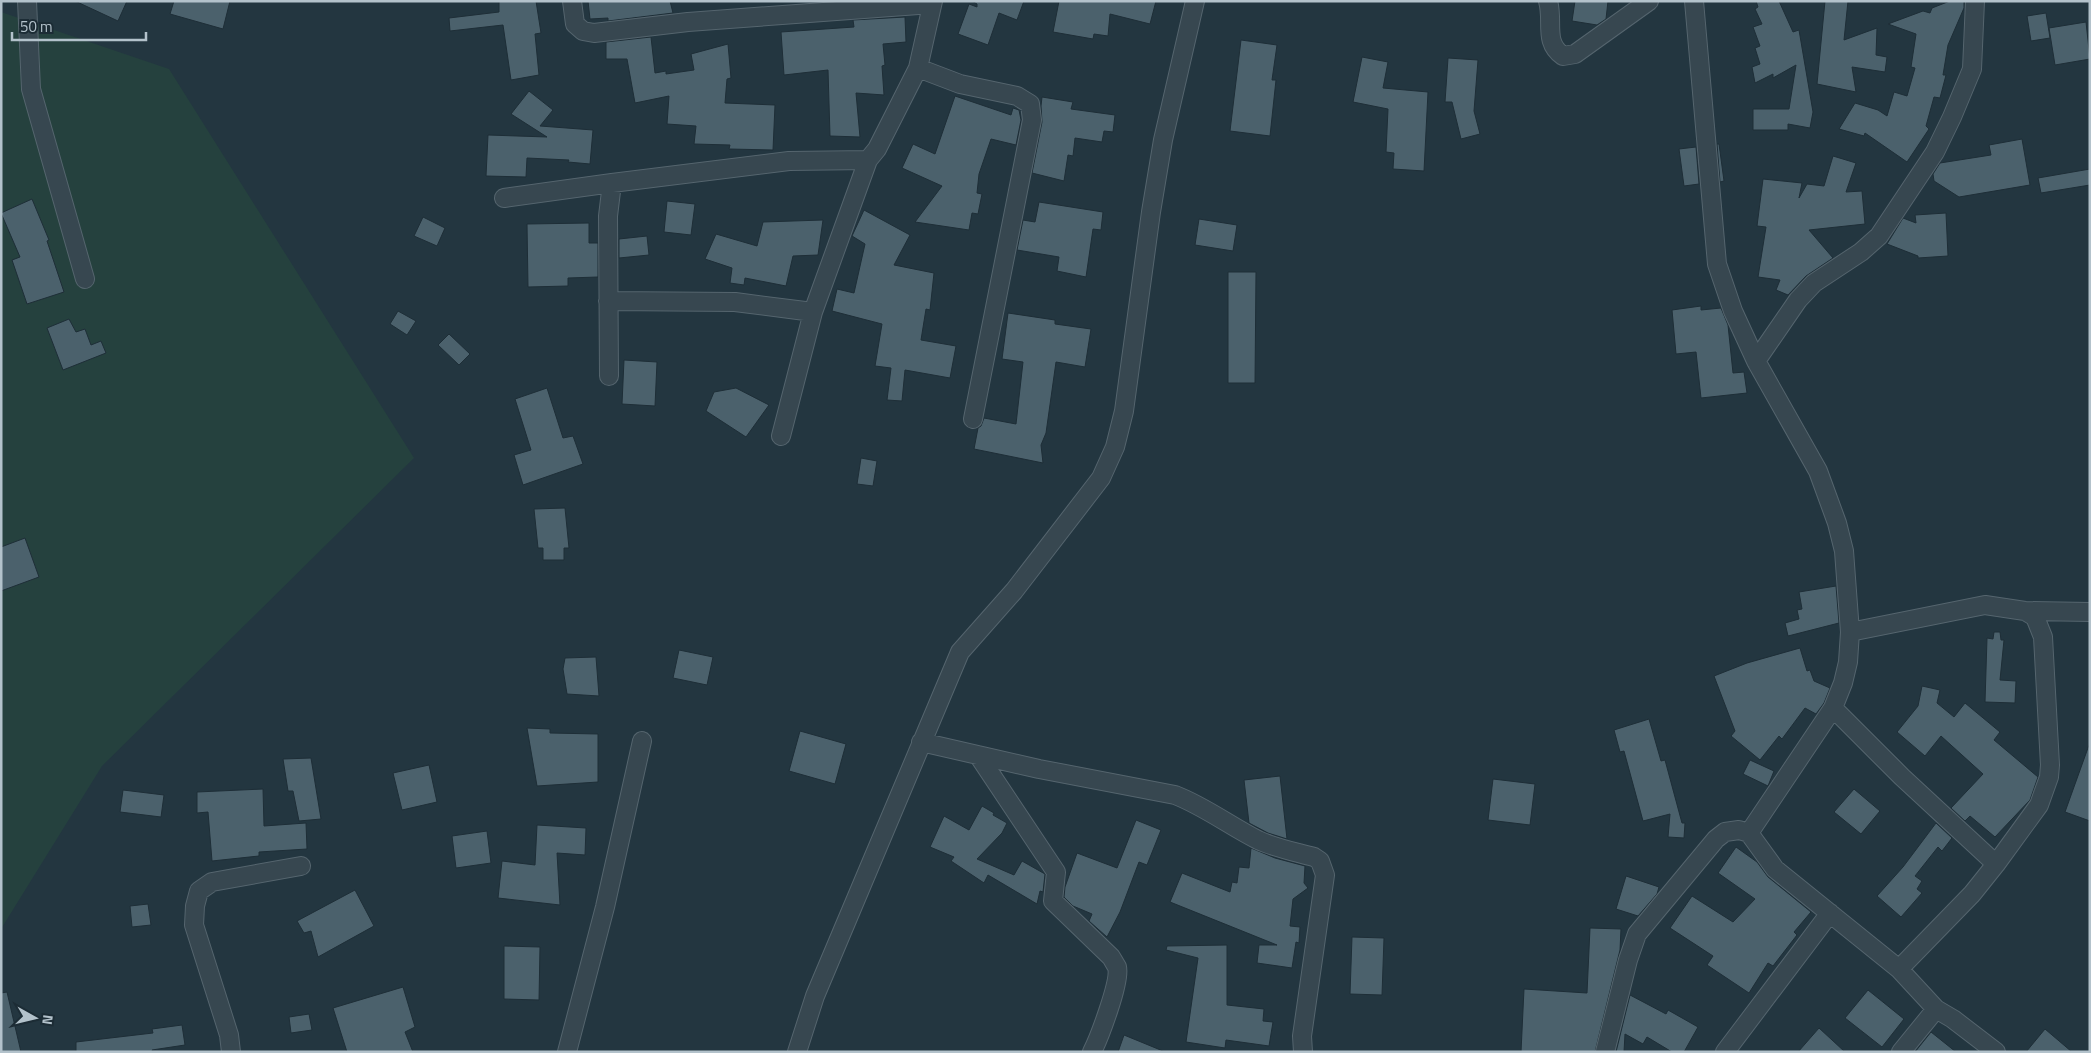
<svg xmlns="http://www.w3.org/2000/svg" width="2091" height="1053" viewBox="0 0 2091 1053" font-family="'Titillium Web',sans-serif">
  <rect width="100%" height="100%" fill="#233640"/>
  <!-- green -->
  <path fill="#25413e" d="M1 12 169 69 414 458 102 766 1 929Z"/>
  <!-- building -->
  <path fill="#4b616c" stroke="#1e2e37" d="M75 1H127L118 21Z
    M174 1H230L223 29 170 14Z
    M499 1H536L541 33 535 34 539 75 511 80 503 25 450 31 449 18 499 12Z
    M588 1H670L673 13 608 21V18L590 19Z
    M972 1H1024L1017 20 999 13 988 45 958 34 969 4 977 7V4Z
    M1059 1H1156L1150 24 1110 14 1108 36 1094 34 1093 39 1053 32Z
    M1575 1H1608L1606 19 1597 25 1572 21Z
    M1756 1H1779L1793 32 1799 30 1813 112 1810 128 1788 124V130H1753V109H1789L1796 65 1773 78V74L1755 83 1752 67 1760 64 1755 48 1760 46 1753 27 1762 24 1755 9 1758 7Z
    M1825 1H1848L1844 40 1877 28 1876 55 1887 57 1885 72 1852 67 1856 92 1817 84Z
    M1950 1H1964V8L1948 45 1943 75H1946L1940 98 1934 97 1926 126 1929 129 1907 162 1865 133 1864 136 1839 129 1855 103 1878 110 1887 116 1894 92 1907 96 1915 68 1911 67 1916 34 1888 24 1923 11 1930 13 1932 8Z
    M2046 13 2050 38 2031 41 2027 16Z
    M905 17 906 42 883 44 885 65 882 66 884 95 856 93 860 137 830 136 828 70 784 75 781 32 854 27 853 20Z
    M2086 22 2090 59 2055 65 2049 28Z
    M651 37 655 73 666 71V74L694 70 691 54 728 44 731 78 727 79 725 103 775 105 773 150 729 149 730 145 694 144 696 126 667 124 669 96 635 103 627 59H606V42Z
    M1241 40 1277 45 1272 80H1276L1270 136 1230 131Z
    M1362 57 1388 62 1383 88 1428 92 1424 171 1393 169 1394 153 1386 152 1388 109 1353 102Z
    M1448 58 1478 60 1474 111 1480 134 1461 139 1452 102H1445Z
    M529 91 553 110 540 126 593 130 590 164 568 162 569 160 527 158 526 177 486 176 488 135 547 137 511 114Z
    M955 96 1011 115 1013 108 1019 110 1021 120 1016 145 991 139 979 174 977 193 982 194 978 214 972 213 969 230 915 222 942 186 902 168 913 144 935 154Z
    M1042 97 1073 102 1071 109 1115 115 1113 132 1104 131 1102 142 1075 138 1073 156 1068 155 1064 181 1032 173 1042 122 1041 106Z
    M2022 139 2030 185 1959 197 1934 181 1933 174 1940 163 1991 155 1989 145Z
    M1717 144H1719L1724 181 1720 182Z
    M1696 147 1699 184 1684 186 1679 149Z
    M1833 156 1856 163 1846 192 1862 191 1865 224 1809 230 1833 258 1806 276 1788 295 1776 290 1780 280 1758 277 1766 227 1757 226 1763 179 1802 183 1799 198 1807 184 1824 186Z
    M2090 169V185L2041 193 2038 178Z
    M32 199 49 240 47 241 64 292 27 304 12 260 20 257 1 213Z
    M667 201 695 204 691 235 664 232Z
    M1039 202 1103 212 1101 230 1093 229 1086 277 1057 271 1059 257 1017 250 1023 220 1035 222Z
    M864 210 910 235 894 265 934 273 930 310 926 309 921 340 956 346 950 378 905 370 902 401 887 400 891 368 875 366 882 324 832 311 837 289 854 293 865 244 852 236Z
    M1946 213 1948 256 1918 258V256L1887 244 1903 218 1916 223 1915 215Z
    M423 217 445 228 437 246 414 236Z
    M1199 219 1237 225 1233 251 1195 245Z
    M823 220 818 255 793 256 786 286 745 278 744 285 730 283 732 268 705 259 716 234 757 246 763 222Z
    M589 223V243H598V277L568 278V286L528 287 527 224Z
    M647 236 649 255 619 258V239Z
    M1228 272H1256L1255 383H1228Z
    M1701 306V310L1721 308 1728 325 1733 373 1744 372 1747 393 1701 398 1696 352 1676 354 1672 310Z
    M398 311 416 321 407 335 390 324Z
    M1008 313 1055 320V324L1091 329 1085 367 1056 362 1046 433 1041 445 1043 463 974 449 978 428 981 426 984 418 1016 424 1023 362 1002 359Z
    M69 319 76 332 85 329 91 345 101 341 106 353 63 370 47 328Z
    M449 334 470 354 459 365 438 345Z
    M624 360 657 362 655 406 622 404Z
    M547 388 563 438 573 436 583 464 523 485 514 455 531 450 515 399Z
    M736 388 769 405 746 437 706 411 714 392Z
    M861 458 877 461 873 486 857 484Z
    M565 508 569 548H564V560H543V548H538L534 509Z
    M25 538 39 577 1 591V547Z
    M1836 586 1839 623 1788 636 1785 623 1799 619 1797 610 1802 609 1799 592Z
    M1994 632H2000L2001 640H2004L2000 680 2016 681 2015 703 1985 702 1987 638 1993 639Z
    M1800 648 1807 671 1810 670 1814 681 1830 688 1824 703 1816 714 1805 708 1782 739 1779 736 1760 760 1731 736 1735 731 1714 676 1747 663Z
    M679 650 713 657 707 685 673 678Z
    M596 657 599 696 567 694 563 669 565 658Z
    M1922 686 1940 690 1937 703 1954 717 1965 703 2000 732 1994 740 2038 777 2030 800 1995 837 1970 816 1965 821 1951 808 1983 774 1941 736 1925 756 1897 732 1918 706Z
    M1649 719 1661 761 1665 760 1682 823H1685L1684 838 1668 837 1670 814 1643 821 1624 751 1620 752 1614 730Z
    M527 728 550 729V733L598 734V782L537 786Z
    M800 731 846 744 835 784 789 771Z
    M2089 745H2090V821L2065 812Z
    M311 758 321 819 299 821 293 791H288L283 759Z
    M1750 760 1774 771 1768 786 1743 774Z
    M429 765 437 802 402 810 393 773Z
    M1280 776 1287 839 1268 833 1249 823 1244 780Z
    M1493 779 1535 784 1530 825 1488 820Z
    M263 789 264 826 306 823 307 849 259 852V856L212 861 208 812 197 813V792Z
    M1854 789 1880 811 1861 834 1834 812Z
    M123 790 164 795 161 817 120 812Z
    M982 806 994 813 993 815 1007 823 1002 833 977 859 1014 875 1022 861 1045 874 1043 892 1040 891 1037 904 988 875 984 883 951 861 954 857 930 847 944 816 969 830Z
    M1136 820 1161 830 1147 865 1139 862 1120 912 1107 937 1089 921 1092 914 1073 906 1064 897 1065 887 1077 853 1117 868Z
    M1936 823 1952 838 1942 851 1938 847 1915 876 1922 881 1917 889 1922 893 1901 917 1877 896 1903 867Z
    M537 825 586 828 585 855 557 853 560 905 498 898 502 861 535 865Z
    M487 831 491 863 456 868 452 836Z
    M1736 847 1757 862 1768 877 1811 912 1794 932 1797 935 1773 966 1768 963 1749 993 1707 965 1713 956 1670 928 1692 896 1733 922 1755 899 1718 873Z
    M1251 848 1275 858 1305 866 1304 883 1308 888 1293 899 1290 926 1300 927 1299 943 1296 942 1292 968 1257 963 1259 945H1277L1170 902 1182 873 1230 892 1232 882 1237 883 1239 867 1249 868Z
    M1626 876 1659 887 1657 894 1638 916 1616 909Z
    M355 890 374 926 318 957 311 931 304 933 297 921Z
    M148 904 151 925 132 927 130 906Z
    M1590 928 1621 929 1620 950 1595 1052H1521L1524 989 1587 993Z
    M1352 937 1384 938 1382 995 1350 994Z
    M1227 945V1005L1264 1009 1263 1021 1273 1022 1269 1046 1226 1040 1225 1048 1186 1042 1198 958 1166 950 1167 946Z
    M504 946 540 947 539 1000 504 999Z
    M403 987 415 1027 405 1032 413 1052H347L333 1008Z
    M1868 990 1904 1019 1882 1047 1845 1018Z
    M7 992 21 1052H1V993Z
    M1630 995 1666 1014 1668 1010 1698 1027 1684 1052H1672L1647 1037 1643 1044 1625 1034 1624 1052H1616Z
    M309 1014 312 1030 291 1033 289 1017Z
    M182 1025 185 1045 152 1050 153 1052H76V1042L153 1033 152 1029Z
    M1819 1028 1845 1052H1798Z
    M2045 1029 2072 1052H2026Z
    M1931 1032 1956 1052H1915Z
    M1124 1035 1163 1051V1052H1118Z"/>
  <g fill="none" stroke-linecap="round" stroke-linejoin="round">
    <!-- minor casing -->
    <g stroke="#55656e" stroke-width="20">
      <path id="minor" d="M27 1 31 89 85 279
        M572 1 575 24 583 31 594 33 688 22 932 4
        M1548 1C1554 22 1543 42 1563 56L1575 54 1649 1
        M1694 1 1717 264 1733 311 1756 361 1818 471 1837 523 1844 551 1850 632 1848 662 1843 683 1833 708 1749 833
        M918 68 960 84 1017 96 1030 104 1032 120 973 419
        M504 198 612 183
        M608 301 735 302 813 312
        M1756 361 1798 300 1814 283 1861 252 1879 236 1935 152 1952 117 1972 69 1975 1
        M609 376 608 216 612 183 789 161 868 160 877 149 918 68 933 1
        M781 436 813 312 868 160
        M1850 632 1985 605 2025 611 2090 612
        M1833 708 1902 777 1996 864
        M921 742 1039 769 1175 795C1204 806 1230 826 1258 840 1275 848 1296 852 1314 857L1320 861 1325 875 1302 1036 1303 1052
        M978 755 1056 872 1053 901 1111 957C1113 960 1115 964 1117 967 1121 981 1099 1038 1092 1052
        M1899 969 1972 894 1996 864 2039 805 2049 777 2050 765 2043 637 2035 617 2025 611
        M231 1052 229 1035 194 925 195 906 199 891 212 882 301 866
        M567 1052 605 907 642 741
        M797 1052 815 996 960 652 1014 591 1101 478 1115 447 1124 411 1151 212 1163 140 1195 1
        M1605 1052 1628 960 1637 934 1716 839 1725 832 1739 830 1749 833 1775 869 1899 969 1936 1009 1953 1019 1996 1052
        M1725 1052 1830 913
        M1901 1052 1936 1009"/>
    </g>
    <!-- minor -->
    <use href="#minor" stroke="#374750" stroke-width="18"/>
  </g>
  <!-- border -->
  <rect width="2091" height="1053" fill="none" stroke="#b3c2cb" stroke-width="5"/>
  <!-- north arrow -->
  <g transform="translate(35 1018) rotate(98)" stroke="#1c2c35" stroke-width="4" paint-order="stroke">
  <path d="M0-4L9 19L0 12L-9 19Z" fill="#b3c2cb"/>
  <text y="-8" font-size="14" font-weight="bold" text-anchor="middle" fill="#b3c2cb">N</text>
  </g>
  <!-- scale -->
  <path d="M12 32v8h134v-8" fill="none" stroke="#b3c2cb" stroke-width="2.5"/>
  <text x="20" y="32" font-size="15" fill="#b3c2cb" stroke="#1c2c35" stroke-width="4" paint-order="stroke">50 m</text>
</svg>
